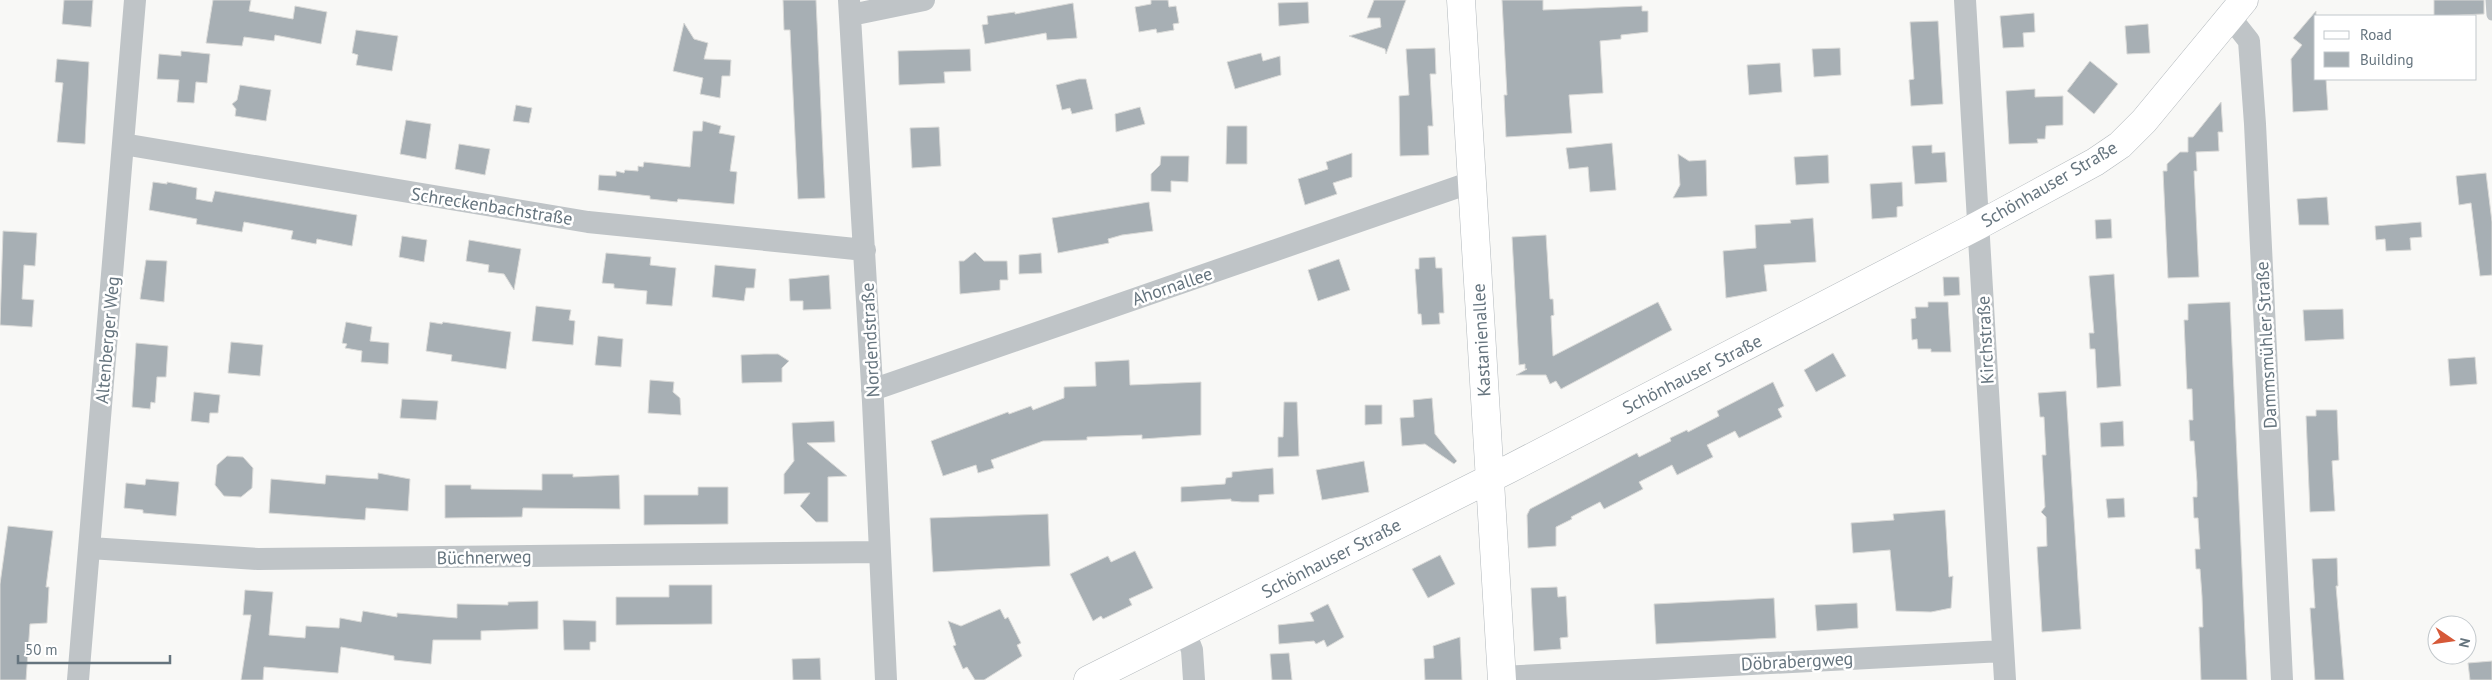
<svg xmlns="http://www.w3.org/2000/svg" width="2492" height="680" viewBox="0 0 2492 680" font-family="'PT Sans',sans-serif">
  <rect width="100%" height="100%" fill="#f8f8f6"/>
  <!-- building -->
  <path fill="#a7afb4" stroke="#dadad8" d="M64 0H93L91 27 62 24Z
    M213 0H251L249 11 293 19 295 6 327 12 321 44 275 35 274 41 244 37 242 46 206 43Z
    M783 0H816L825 198 798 199 790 30H784Z
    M1151 0H1168L1169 7 1176 6 1179 23 1173 24 1174 30 1157 33 1156 29 1139 32 1135 7 1151 4Z
    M1374 0H1406L1386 54 1385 49 1349 36 1381 27 1380 18H1367Z
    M1502 0H1543V10L1642 6V11H1648V32L1621 35V39L1600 41 1603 93 1569 95 1572 133 1506 137 1504 95H1507Z
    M2434 0H2484V14L2434 16Z
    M1308 2 1309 23 1279 26 1278 3Z
    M1073 3 1077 38 1047 40 1046 33 985 44 982 25 988 24 987 16 1015 12V14Z
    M2316 11V79H2326L2328 110 2293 112 2291 59 2302 45 2293 38Z
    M2034 13 2035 32 2023 33 2024 47 2003 48 2000 16Z
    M1938 21 1943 104 1911 106 1909 80 1914 79 1910 22Z
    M684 23 694 39 708 43 704 59 731 60 730 76H722L720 98 700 94 703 78 673 71Z
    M2148 24 2150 53 2127 54 2125 26Z
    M356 30 398 36 392 71 356 65 358 55 352 53Z
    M1435 48 1436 74H1430L1433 126H1428L1429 155 1400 156 1399 96 1409 95 1406 49Z
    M1840 48 1841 75 1814 77 1812 49Z
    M970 49 971 71 944 72 945 83 899 85 898 51Z
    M181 51 210 54 207 83 196 82 194 103 177 102 179 80 157 79 159 54 181 56Z
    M1261 53 1263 61 1280 56 1281 75 1235 89 1227 62Z
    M57 59 89 62 85 144 57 142 63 83 55 82Z
    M2090 61 2118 84 2094 114 2067 91Z
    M1780 63 1782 92 1749 95 1747 65Z
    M1079 79H1086L1093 109 1072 114 1070 108 1062 110 1056 85Z
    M240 85 271 90 266 121 235 116 236 109 232 104 237 100Z
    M2035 89V97L2063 96V125L2046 126 2045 139H2037L2038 143 2009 144 2006 91Z
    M2221 102 2223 132H2218L2219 151 2196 152 2197 171H2194L2199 277 2168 278 2163 171H2167V164L2180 152H2188V137H2193Z
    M516 105 532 108 529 123 513 121Z
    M1140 107 1145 124 1116 132 1115 114Z
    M406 120 431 124 426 159 400 154Z
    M703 121 721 126 719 133 735 136 730 171 737 172 734 204 678 199 677 202 650 199V196L598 190 599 175 616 176V171L624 173 625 170 638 171V166L643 167 644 162 690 167 693 131H702Z
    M1227 126H1247V164H1226Z
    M939 127 941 166 912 168 910 128Z
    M1612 143 1616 190 1590 192 1588 167 1569 169 1566 148Z
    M459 144 490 149 485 175 455 169Z
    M1932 145V153L1945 152 1947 182 1915 184 1912 146Z
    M1352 153V177L1333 183 1337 194 1305 205 1298 179 1328 169 1326 162Z
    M1678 154 1689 161 1706 160 1707 196 1673 198 1680 185Z
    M1828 155 1829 183 1796 185 1794 157Z
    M1161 156H1189L1188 182 1171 181V192L1151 191V174L1160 165Z
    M2486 173 2492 222V275L2480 276 2471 203 2459 205 2456 176Z
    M153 182 167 184V182L197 188 196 199 212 202 215 191 357 215 352 246 317 239 316 244 291 239 293 231 244 222 242 232 196 224 197 219 149 210Z
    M1902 182 1903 206 1897 207V217L1872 219 1870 184Z
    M2327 197 2329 225H2299L2297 199Z
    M1149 202 1153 231 1122 235 1108 239 1109 243 1058 253 1052 218Z
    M1813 218 1816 262 1764 265 1767 291 1726 298 1723 251 1756 248 1755 225 1791 223 1790 220Z
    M2111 219 2112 238 2096 239 2095 220Z
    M2421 222 2422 237 2410 238 2411 250 2386 251 2385 239 2376 240 2375 226Z
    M3 231 37 233 35 266 24 265 22 299 34 300 32 327 0 325Z
    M1546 235 1550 299H1553L1554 315 1551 316 1553 356 1658 302 1672 330 1561 389 1556 381 1550 384 1546 375H1516L1527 369H1525V364L1519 365 1512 237Z
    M402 236 427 240 424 262 399 257Z
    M469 240 521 249 514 290 504 274 488 272 489 265 466 261Z
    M975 252 984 261H1007L1008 280H1000V290L960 294 959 261H964Z
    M606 253 651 257 650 265 676 268 672 306 646 304 647 291 614 288V284L602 283Z
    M1041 253 1042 273 1019 274V255Z
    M1435 257 1436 268H1442L1444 313H1439L1440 324 1422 325 1421 314H1418L1415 269H1419V258Z
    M1339 259 1350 290 1318 301 1308 270Z
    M146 260 167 261 164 302 140 299Z
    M715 265 756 269 754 288H746L744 301 712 297Z
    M2114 274 2121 386 2097 388 2095 349H2090L2089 333H2094L2089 276Z
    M829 275 831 309 803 310V301H790L789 279Z
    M1943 277H1959L1960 295 1944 296Z
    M1928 302H1948L1951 352H1931V349H1918L1917 339 1912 340 1911 319 1916 318 1915 307H1928Z
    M2230 302 2247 680H2201L2199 627H2203L2202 596 2200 569H2196L2195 549H2200L2198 518H2194L2193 497H2197V482L2194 441H2190L2189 420H2193L2192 389H2187L2184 320H2188V304Z
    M536 306 571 310 569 320 575 321 573 345 532 341Z
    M2343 309 2344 339 2305 341 2303 310Z
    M346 322 372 327 370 341 389 343 388 364 361 362 362 351 345 348 347 344 342 343Z
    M430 322 442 324 443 322 511 332 506 369 451 361 452 355 426 351Z
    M598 336 623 339 621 367 595 365Z
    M231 342 263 345 260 376 228 373Z
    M136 343 168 346 166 377H157L155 403 151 402 150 409 132 407Z
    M1833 353 1846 376 1816 392 1804 370Z
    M764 354H778L789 361 782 368V382L742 383 741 355Z
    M2475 357 2477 384 2450 386 2448 359Z
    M1129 360 1130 385 1201 382V435L1142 439V435L1087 437V440L1043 441 991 460 994 468 978 473 976 465 943 476 931 441 1008 412 1009 414 1031 406 1033 410 1064 398V387L1096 386 1095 362Z
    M650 380 674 382 673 392 680 398 681 415 648 413Z
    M1773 382 1784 406 1778 409 1782 417 1739 438 1735 431 1707 445 1713 457 1677 475 1672 465 1639 482 1643 489 1604 509 1600 502 1571 517 1572 519 1556 527V546L1528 548 1527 515 1530 509 1637 453 1639 457 1671 441 1670 438 1687 430 1688 432 1719 416 1717 411Z
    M2066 391 2081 629 2042 632 2037 547 2047 546 2046 517 2041 512 2045 507 2042 455H2046L2044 417H2040L2038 393Z
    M194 392 220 395 218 413H210L209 423 191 421Z
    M1432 398 1435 434 1457 461 1454 464 1425 444 1402 446 1400 418 1414 417 1413 400Z
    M402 399 438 401 436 420 400 418Z
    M1284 402H1297L1299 456 1278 457V437H1283Z
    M1365 405H1382V424L1365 425Z
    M2316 410H2337L2339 460 2332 461 2335 511 2310 512 2306 416H2316Z
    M834 421 835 442 807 443 847 476 828 477V522H816L800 506 810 493 784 494V474L794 461 792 423Z
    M2123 421 2124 446 2101 447 2100 423Z
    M227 456 243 457 253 468 252 488 241 497 224 496 215 485 217 465Z
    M1364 461 1369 492 1322 500 1316 470Z
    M1273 468 1274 494 1259 495V502H1242L1231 501V499L1181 502V487L1225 484 1226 478 1232 477V472Z
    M378 473 410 479 408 511 366 508 365 520 269 513 271 479 325 484 326 475 378 479Z
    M542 474H573V477L619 475 620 509 523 508 522 517 445 518V485H471V489L542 490Z
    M146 479 179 482 176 516 143 513V510L124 508 126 483 145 485Z
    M698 487H728V524L644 525V495H698Z
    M2124 498 2125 517 2108 518 2106 499Z
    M1945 510 1949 577 1953 576 1951 608 1931 612 1896 611 1890 550 1853 553 1851 523 1894 520 1893 514Z
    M1048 514 1050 566 933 572 930 518Z
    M8 526 53 531 46 587H49L47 623 30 624 26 680H0V584Z
    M1135 551 1153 588 1129 599 1132 605 1103 619 1101 616 1093 621 1070 574 1108 556 1111 562Z
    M1440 555 1455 584 1428 598 1412 569Z
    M2337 558 2338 586H2336L2344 680H2315L2310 608H2315L2312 559Z
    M669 585H712V624L616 625V597H669Z
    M1557 587 1558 597 1566 596 1568 637 1560 638 1561 649 1534 651 1531 588Z
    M245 590 273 592 269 635 305 638 306 626 339 628 340 618 361 622 363 611 397 617V613L457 618V604L508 605V602L538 601V629L481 631V640H433L431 664 394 660V656L341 647 338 673 264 667 263 680H241L251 615H243Z
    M1774 598 1776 638 1656 644 1654 604Z
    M1857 603 1858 628 1817 631 1815 605Z
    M1328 604 1344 637 1327 647 1324 640 1316 644 1314 641 1279 644 1278 625 1314 621 1310 613Z
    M1000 609 1005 619 1008 617 1021 643 1017 645 1022 656 984 680H975L967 667 963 669 953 646 956 645 948 621 961 626Z
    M563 620 596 621V642H590V650H564Z
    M1460 637 1462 680H1425L1424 659 1434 658 1433 646Z
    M1289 653 1292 680H1272L1270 654Z
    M820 658 821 680H793L792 659Z
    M2492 661V680H2470L2468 663Z"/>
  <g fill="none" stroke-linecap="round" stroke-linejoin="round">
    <!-- secondary casing -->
    <g stroke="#b2b8bc" stroke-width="29">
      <path id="secondary" d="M1461 0 1502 680
        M1088 680 1509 469 1979 225 2095 162 2120 145 2144 121 2244 0"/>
    </g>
    <!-- lane -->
    <path stroke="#bfc4c7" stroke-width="11" d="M2491 0 2492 15"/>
    <!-- street -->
    <path stroke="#bfc4c7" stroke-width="22" d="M849 0 873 402 886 680
      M1965 0 2005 680
      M851 15 924 0
      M2230 17 2249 41 2255 124 2282 680
      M123 144 588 222 865 250
      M872 390 1472 182
      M90 548 258 559 880 552
      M1185 632 1192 650 1194 680
      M1501 677 2003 651
      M78 680 135 0"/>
    <!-- secondary -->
    <use href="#secondary" stroke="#fff" stroke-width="28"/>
  </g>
  <g text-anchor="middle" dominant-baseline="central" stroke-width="5" stroke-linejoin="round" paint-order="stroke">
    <!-- street labels -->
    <g font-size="18" fill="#65747e" stroke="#fff">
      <text transform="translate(2049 184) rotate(-30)">Schönhauser Straße</text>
      <text transform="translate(492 206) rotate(9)">Schreckenbachstraße</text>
      <text transform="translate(1172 286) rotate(-19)">Ahornallee</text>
      <text transform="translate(107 340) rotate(-85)">Altenberger Weg</text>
      <text transform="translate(870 340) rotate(-93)">Nordendstraße</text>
      <text transform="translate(1481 340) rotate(-93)">Kastanienallee</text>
      <text transform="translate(1985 340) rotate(-93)">Kirchstraße</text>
      <text transform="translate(2266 345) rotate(-93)">Dammsmühler Straße</text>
      <text transform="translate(1692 374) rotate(-27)">Schönhauser Straße</text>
      <text transform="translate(484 557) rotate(-1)">Büchnerweg</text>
      <text transform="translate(1331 558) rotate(-27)">Schönhauser Straße</text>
      <text transform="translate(1797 661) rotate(-3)">Döbrabergweg</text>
    </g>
  </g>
  <!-- legend -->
  <rect x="2314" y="15" width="162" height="65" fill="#ffffff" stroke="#c1c7cb"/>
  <rect x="2324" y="31" width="25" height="8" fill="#ffffff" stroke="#c1c7cb"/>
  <text x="2360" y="40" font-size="15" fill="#65747e">Road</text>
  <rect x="2324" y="52" width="25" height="15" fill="#a7afb4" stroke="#c1c7cb"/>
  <text x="2360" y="65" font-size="15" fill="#65747e">Building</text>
  <!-- north arrow -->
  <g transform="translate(2452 640) rotate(103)"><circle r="24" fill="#ffffff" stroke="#c1c7cb"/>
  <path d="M0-4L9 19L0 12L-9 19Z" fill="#d65938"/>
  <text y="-8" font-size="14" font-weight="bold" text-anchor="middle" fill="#65747e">N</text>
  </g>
  <!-- scale -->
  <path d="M18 655v8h152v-8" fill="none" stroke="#65747e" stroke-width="2.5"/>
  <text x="25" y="655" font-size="15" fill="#65747e" stroke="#ffffff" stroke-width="4" paint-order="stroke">50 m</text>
</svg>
